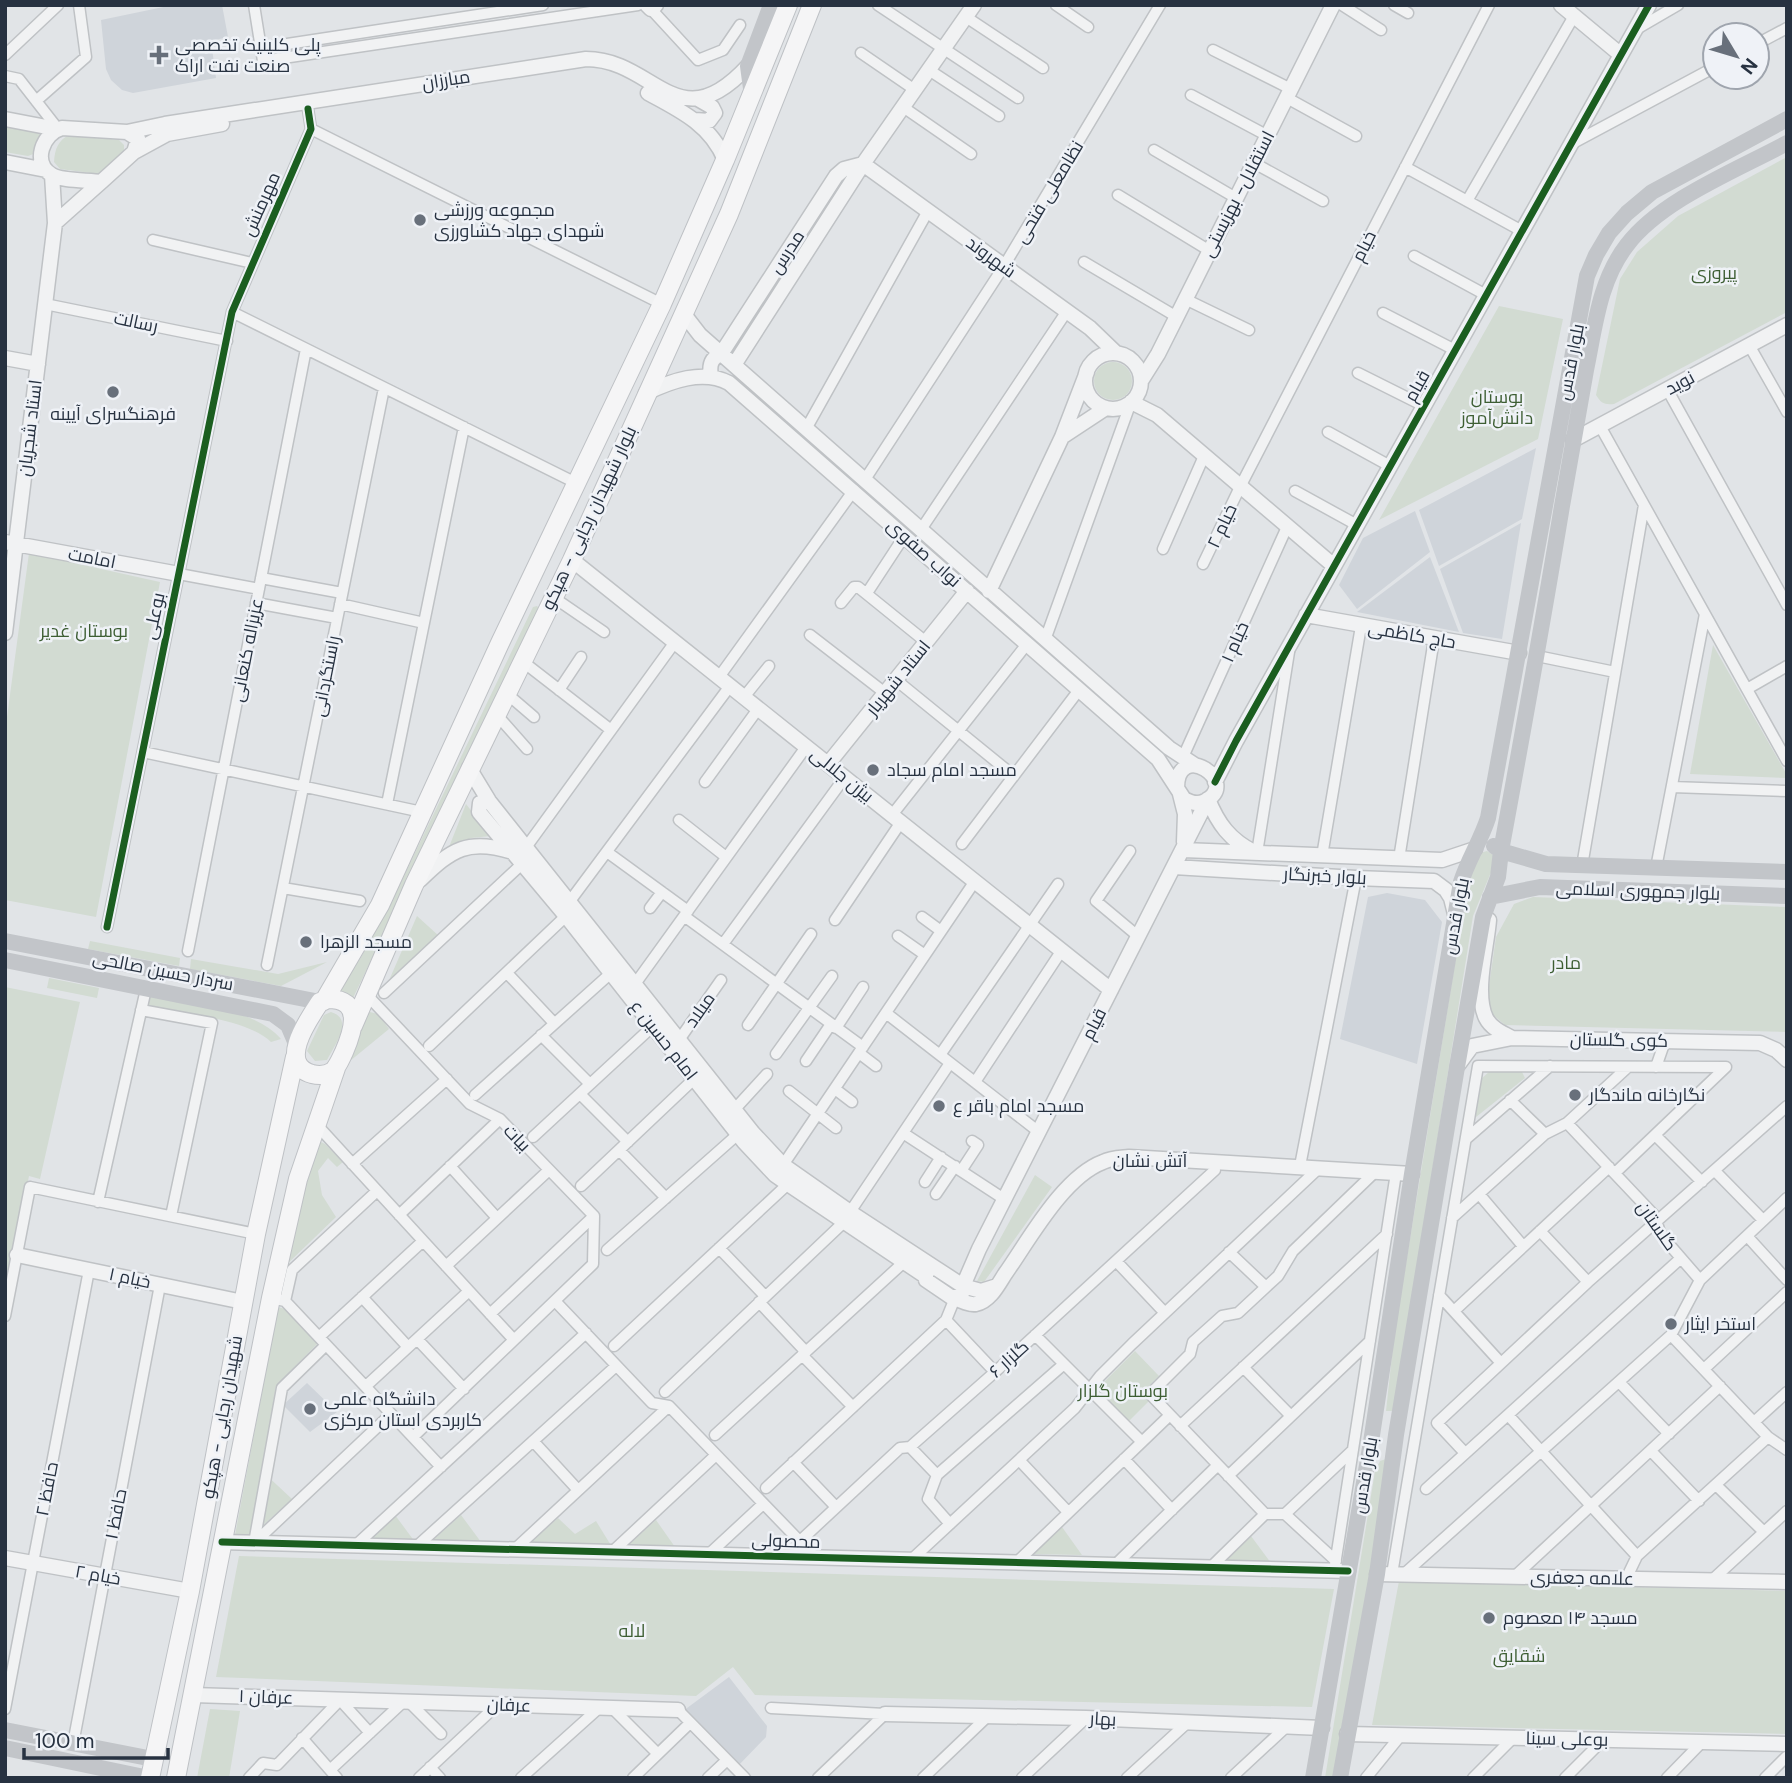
<svg xmlns="http://www.w3.org/2000/svg" width="1792" height="1783" viewBox="0 0 1792 1783" font-family="'DM Sans',Cairo,sans-serif">
  <rect width="100%" height="100%" fill="#e1e4e7"/>
  <!-- built -->
  <path fill="#cfd4da" d="M173 5H222L228 37 211 41 216 78 133 93 122 90 111 80 106 69 101 20Z
    M1536 448 1522 519 1439 566 1419 510Z
    M1415 511 1430 552 1357 609 1339 585 1363 538Z
    M1521 523 1502 639 1463 633 1440 569Z
    M1430 557 1459 632 1357 612Z
    M1387 893 1425 900 1442 922 1417 1064 1340 1039 1368 897Z
    M307 1383 337 1412 310 1432 283 1405Z
    M729 1677 767 1726 766 1737 737 1767 683 1711Z"/>
  <!-- green -->
  <path fill="#d2dbd2" d="M5 123 34 129 40 135 36 153 28 156 5 152Z
    M70 134 119 140 124 145V152L99 174 60 169 54 162C55 148 58 141 70 134Z
    M1787 157V312L1614 404C1604 405 1601 403 1596 395L1620 279 1637 252 1678 216Z
    M1499 306 1563 319 1538 439 1379 520Z
    M1094 381a19 19 0 1 1 38 0a19 19 0 1 1-38 0Z
    M29 553 160 582 96 917 5 900V732Z
    M537 606 540 610 353 998 338 989 360 959 388 909 533 607Z
    M1713 645 1787 775V778L1690 774Z
    M466 804 491 836 471 838 449 847Z
    M1487 851 1493 855 1494 865 1473 916 1395 1403 1392 1411H1386L1394 1337 1468 884 1480 853Z
    M1533 897 1787 907V1032L1505 1025 1493 1015 1487 1000 1496 937 1514 904Z
    M417 916 439 936 387 985Z
    M90 941 180 958 179 966 88 949Z
    M191 959 278 974 327 962 281 986 190 969Z
    M49 978 99 988 97 998 47 988Z
    M5 987 80 1002 40 1179 29 1176 5 1296Z
    M148 996C188 1004 254 1007 281 1039L271 1042C246 1018 180 1013 146 1007Z
    M331 1012C355 1019 334 1046 327 1060L315 1061 307 1051 324 1015Z
    M370 1012 378 1014 389 1029 339 1070 364 1017Z
    M1521 1070 1525 1078 1476 1117 1472 1116 1481 1079 1490 1071Z
    M321 1142 325 1144 343 1162 337 1167 328 1158 318 1171 322 1195 336 1217 283 1268 313 1151Z
    M1035 1175 1052 1187 984 1282 977 1281Z
    M278 1307 288 1310 318 1343 276 1386 262 1471 292 1499 250 1537 235 1535Z
    M1135 1351 1159 1376 1142 1393 1149 1401 1128 1422 1096 1390Z
    M1386 1459 1389 1472 1338 1778H1325L1375 1471 1380 1461Z
    M395 1515 415 1542 367 1541Z
    M461 1515 481 1542 432 1541Z
    M558 1518 575 1534 596 1521 612 1547 529 1544Z
    M656 1520 675 1547 627 1546Z
    M1062 1527 1082 1555 1033 1554Z
    M1251 1536 1271 1563 1222 1562Z
    M239 1556 1334 1589 1312 1707 755 1695 733 1667 696 1696 216 1677Z
    M1399 1581 1787 1591V1734L1372 1725Z
    M210 1709 240 1711 229 1778H197Z"/>
  <g fill="none" stroke-linecap="round" stroke-linejoin="round">
    <!-- minor casing -->
    <g stroke="#bfc2c5" stroke-width="13">
      <path id="minor" d="M254 5 263 61 638 5
        M878 5 1018 98
        M1056 5 1088 27
        M1342 5 1381 30
        M1394 5 1408 13
        M651 9 698 60 723 50 740 25
        M966 17 1043 68
        M1635 30 1678 5
        M1757 44 1787 28
        M261 48 543 5
        M1213 50 1291 89
        M861 53 915 90
        M5 55 58 5
        M929 70 999 116
        M5 76 19 79 58 129
        M1191 95 1268 136
        M1287 98 1356 136
        M36 101 86 57 79 5
        M903 107 971 154
        M311 129 662 304
        M1573 143 1715 67
        M1154 150 1236 198
        M1254 163 1323 201
        M1405 167 1522 231
        M1118 195 1210 251
        M1467 201 1574 16
        M153 240 252 263
        M1414 256 1486 295
        M1084 262 1177 317
        M1185 299 1249 330
        M45 304 227 341
        M232 312 576 483
        M1383 313 1455 350
        M1749 345 1787 412
        M1358 373 1424 406
        M1667 389 1787 605
        M1600 426 1787 761
        M806 429 928 211
        M1328 432 1390 466
        M864 481 1004 266 1160 5
        M1295 491 1357 525
        M920 531 1067 311
        M1163 549 1204 456
        M1203 564 1240 487 1489 5
        M179 574 259 589
        M261 578 342 593
        M867 593 905 535
        M553 597 604 632
        M256 603 337 618
        M841 603 854 587H858L926 642
        M340 604 424 623
        M810 635 885 693
        M1045 640 1131 402
        M1537 656 1615 672
        M522 661 611 730
        M719 677 854 490
        M896 680 1014 776
        M1747 689 1787 666
        M559 690 581 657
        M506 693 534 717
        M744 697 769 666
        M496 714 527 749
        M143 752 422 812
        M1183 757 1287 527
        M705 782 758 709
        M1672 787 1787 791
        M387 804 464 427
        M892 815 1027 644
        M679 820 726 857
        M962 844 1079 690
        M527 846 675 642
        M1130 851 1096 901 1139 937
        M607 852 688 911
        M1257 853 1289 652
        M1322 856 1361 626
        M1399 859 1434 639
        M1582 866 1644 505
        M1656 868 1705 614
        M283 888 360 901
        M570 901 730 686
        M650 908 662 892
        M684 916 863 1047
        M922 917 941 931
        M835 920 901 822
        M107 927 232 312 311 129 308 109
        M898 936 925 955
        M723 944 845 777
        M188 951 306 349
        M267 965 384 388
        M507 973 554 1023
        M635 984 806 747
        M384 993 523 863
        M366 994 470 1104 500 1119 594 1216 593 1264 413 1437
        M141 1010 212 1023 171 1216
        M886 1013 1039 1132
        M748 1025 811 934
        M836 1028 863 987
        M541 1035 590 1084
        M679 1040 721 980
        M429 1046 566 916
        M859 1053 876 1066
        M776 1054 832 976
        M940 1055 1058 884
        M806 1061 831 1024
        M1656 1067 1665 1041
        M975 1082 1062 950
        M835 1089 852 1102
        M789 1091 836 1128
        M580 1094 628 1142
        M475 1095 611 973
        M1510 1100 1545 1134 1567 1123 1654 1215 1661 1235 1700 1280 1671 1335 1768 1437 1787 1450
        M734 1110 767 1074
        M1567 1123 1628 1067
        M316 1124 514 1340
        M903 1133 1004 1199
        M1655 1135 1702 1182
        M533 1137 653 1026
        M1466 1139 1550 1066
        M619 1150 666 1198
        M352 1164 447 1079
        M783 1165 975 881
        M450 1166 497 1218
        M1300 1166 1356 878
        M961 1171 978 1145 972 1141
        M1715 1171 1763 1220
        M1615 1173 1726 1067
        M925 1182 941 1157
        M581 1186 694 1079
        M936 1194 955 1166
        M1479 1194 1523 1246
        M98 1202 146 989
        M850 1212 950 1063
        M399 1215 500 1119
        M1452 1218 1545 1134
        M1540 1231 1588 1282
        M1747 1236 1787 1280
        M719 1248 765 1296
        M607 1250 737 1135
        M1229 1252 1266 1287
        M1116 1261 1165 1313
        M446 1266 549 1170
        M1700 1280 1787 1198
        M1439 1295 1501 1363
        M362 1297 408 1347
        M271 1298 285 1301 441 1467
        M285 1301 292 1270 377 1191
        M555 1301 652 1403 669 1406 816 1558
        M759 1302 806 1352
        M1454 1311 1609 1167
        M490 1314 594 1216
        M5 1316 30 1187 256 1234
        M946 1320 995 1372
        M1035 1335 1142 1442
        M319 1337 423 1241
        M417 1339 464 1389
        M614 1346 788 1184
        M802 1355 853 1407
        M1243 1367 1291 1416
        M1704 1369 1787 1292
        M1619 1382 1669 1434
        M366 1386 469 1291
        M665 1392 843 1223
        M1508 1415 1637 1556
        M1754 1422 1787 1392
        M1180 1426 1387 1234
        M715 1435 904 1262
        M533 1441 578 1490
        M910 1447 937 1475
        M1651 1451 1699 1501
        M1465 1453 1437 1423 1588 1282 1787 1106
        M1124 1459 1172 1510
        M1019 1460 1068 1512
        M793 1462 836 1507
        M1228 1476 1370 1341
        M1716 1485 1764 1532
        M766 1488 946 1320 955 1298
        M1426 1489 1680 1259
        M1285 1514 1353 1450
        M950 1524 928 1499 937 1475 1064 1364
        M800 1541 900 1448 910 1447 995 1372 1215 1170
        M254 1543 282 1388 326 1345
        M254 1543 391 1414
        M356 1545 586 1333
        M416 1547 616 1366
        M514 1550 669 1406
        M612 1552 716 1455
        M708 1555 763 1504
        M911 1560 1075 1408 1100 1376 1132 1344 1319 1168
        M1336 1561 1285 1514H1265L1150 1394 1190 1354 1193 1342 1222 1316 1238 1313 1266 1287 1278 1276 1293 1251 1375 1172
        M1016 1563 1170 1415
        M1115 1565 1218 1465
        M1335 1565 1396 1173
        M1210 1568 1265 1514
        M1392 1574 1478 1066 1726 1067
        M1404 1574 1671 1335
        M1514 1577 1720 1386
        M1626 1579 1637 1556 1768 1437
        M1711 1581 1787 1511
        M409 1702 441 1734
        M612 1708 658 1754
        M771 1708 885 1714
        M5 1709 89 1270
        M678 1710 745 1778
        M302 1738 337 1778
        M73 1744 160 1285
        M430 1767 440 1778
        M330 1770 403 1702
        M249 1778 263 1763 277 1765 340 1700 370 1733
        M419 1778 497 1705
        M521 1778 599 1708
        M633 1778 690 1723
        M708 1778 727 1760
        M818 1778 885 1714
        M923 1778 988 1716
        M1022 1778 1086 1718
        M1127 1778 1187 1723
        M1231 1778 1286 1727
        M1366 1778 1401 1735
        M1473 1778 1513 1738
        M1565 1778 1603 1740
        M1667 1778 1702 1742
        M1765 1778 1786 1757"/>
    </g>
    <!-- tertiary casing -->
    <g stroke="#bfc2c5" stroke-width="17">
      <path id="tertiary" d="M647 5 651 9 656 5
        M1561 5 1621 55
        M648 93C680 110 711 125 725 160
        M5 119 57 129
        M695 120 709 121 715 113 712 107 698 99
        M62 128 127 132 138 139 134 152 101 182C89 180 62 181 52 175 31 163 43 133 62 128Z
        M127 132 165 124 586 59C655 59 677 143 748 66
        M134 152 167 134 222 124
        M5 162 46 170
        M863 164 1090 328 1116 353
        M55 223 101 182
        M683 313 700 335 1169 748 1195 765
        M1085 381a28 28 0 1 1 56 0a28 28 0 1 1-56 0Z
        M5 358 38 364
        M734 365 863 164 974 5
        M711 376C709 365 711 358 721 354L836 176 844 169 863 164
        M1141 381 1158 354 1333 5
        M646 393C671 381 703 369 729 383L1158 759 1184 799C1191 803 1198 805 1205 801 1242 782 1177 739 1177 788
        M1131 402 1157 415 1334 566
        M1062 437 1106 408
        M1573 440 1787 325
        M5 542 179 574
        M572 560 1111 990
        M989 591 1062 437 1087 372
        M1306 615 1519 653
        M5 633 55 223 52 175
        M828 764 967 591
        M469 768 489 801 753 1133 783 1165 850 1212 934 1267
        M1215 782 1236 741 1649 5
        M1180 794 1185 814 1184 842
        M1208 799C1218 824 1230 840 1254 852
        M489 801 480 803 479 812 566 916 744 1142 775 1175 788 1184 925 1276
        M1183 850 1442 860 1475 849
        M1174 867 1356 878 1434 881 1446 890 1451 898 1455 914
        M420 880C452 849 468 838 513 852
        M1489 920C1487 947 1474 993 1486 1018 1491 1028 1502 1033 1512 1038
        M1458 1065 1472 1046 1512 1038 1760 1043 1776 1050 1787 1060
        M17 1255 243 1302
        M934 1267 963 1286 964 1290 959 1297H951L926 1280V1271Z
        M997 1286 981 1291 963 1286 979 1249 1208 799
        M955 1298C961 1301 969 1305 976 1304 990 1301 998 1285 1005 1274 1029 1240 1063 1177 1103 1162 1111 1158 1120 1158 1129 1157L1412 1174
        M222 1542 1348 1571
        M5 1558 190 1591
        M1377 1574 1787 1582
        M193 1695 678 1710
        M885 1714 1086 1718 1322 1728
        M1347 1734 1787 1744"/>
    </g>
    <!-- primary casing -->
    <g stroke="#bec1c5" stroke-width="20">
      <path id="primary" d="M328 999C364 999 353 1031 344 1052 341 1058 338 1066 333 1071 327 1075 320 1076 312 1074 277 1064 308 1020 320 1002Z
        M324 1001 380 905 500 643 662 304 725 160 788 5
        M353 1026 414 885 572 560 729 214 812 5
        M150 1778 190 1591 256 1234 295 1057
        M176 1778 271 1298 298 1179 336 1068"/>
    </g>
    <!-- minor -->
    <use href="#minor" stroke="#f1f2f3" stroke-width="10"/>
    <!-- tertiary -->
    <use href="#tertiary" stroke="#f1f2f3" stroke-width="14"/>
    <!-- secondary -->
    <path stroke="#c2c5c9" stroke-width="16" d="M752 96 748 66 771 5
      M1494 846 1501 851 1546 864 1787 872
      M1490 897 1540 887 1787 896
      M5 941 320 1002
      M5 960 273 1014 288 1025 297 1046
      M5 1730 153 1759
      M5 1748 149 1778
      M1313 1778 1371 1442 1412 1174 1461 882C1468 860 1481 840 1488 818L1587 276 1596 255 1609 233 1627 213 1652 192 1787 119
      M1340 1778 1377 1574 1396 1435 1457 1067 1483 917 1498 877 1501 851C1522 737 1543 621 1562 506 1570 461 1578 415 1586 370 1595 327 1599 281 1627 245 1661 200 1737 170 1787 143"/>
    <!-- primary -->
    <use href="#primary" stroke="#f5f5f6" stroke-width="18"/>
    <!-- cycleway casing -->
    <g stroke="#eff2f7" stroke-width="11">
      <path id="cycleway" d="M1215 782 1236 741 1649 5
        M107 927 232 312 311 129 308 109
        M222 1542 1348 1571"/>
    </g>
    <!-- cycleway -->
    <use href="#cycleway" stroke="#1b5e20" stroke-width="7"/>
  </g>
  <!-- markers -->
  <g fill="#68707b" stroke="#eff2f7" stroke-width="2.5">
    <path d="M155.5 44.5h7v7h7v7h-7v7h-7v-7h-7v-7h7z"/>
    <circle cx="420" cy="220" r="7"/>
    <circle cx="113" cy="392" r="7"/>
    <circle cx="873" cy="770" r="7"/>
    <circle cx="306" cy="942" r="7"/>
    <circle cx="1575" cy="1095" r="7"/>
    <circle cx="939" cy="1106" r="7"/>
    <circle cx="1671" cy="1324" r="7"/>
    <circle cx="310" cy="1409" r="7"/>
    <circle cx="1489" cy="1618" r="7"/>
  </g>
  <g text-anchor="middle" dominant-baseline="central" stroke-width="5" stroke-linejoin="round" paint-order="stroke">
    <!-- poi labels -->
    <g font-size="18" fill="#273241" stroke="#eff2f7" text-anchor="start">
      <text x="175" y="45">پلی کلینیک تخصصی<tspan x="175" dy="21">صنعت نفت اراک</tspan></text>
      <text x="434" y="210">مجموعه ورزشی<tspan x="434" dy="21">شهدای جهاد کشاورزی</tspan></text>
      <text x="113" y="414" text-anchor="middle">فرهنگسرای آیینه</text>
      <text x="887" y="770">مسجد امام سجاد</text>
      <text x="320" y="942">مسجد الزهرا</text>
      <text x="1589" y="1095">نگارخانه ماندگار</text>
      <text x="953" y="1106">مسجد امام باقر ع</text>
      <text x="1685" y="1324">استخر ایثار</text>
      <text x="324" y="1399">دانشگاه علمی<tspan x="324" dy="21">کاربردی استان مرکزی</tspan></text>
      <text x="1503" y="1618">مسجد ۱۴ معصوم</text>
    </g>
    <!-- street labels -->
    <g font-size="18" fill="#273241" stroke="#eff2f7">
      <text transform="translate(446 80) rotate(-9)">مبارزان</text>
      <text transform="translate(1049 192) rotate(-59)">نظامعلی فتحی</text>
      <text transform="translate(1238 194) rotate(-63)">استقلال- بهزیستی</text>
      <text transform="translate(261 204) rotate(-66)">مهرمنش</text>
      <text transform="translate(1364 246) rotate(-63)">خیام</text>
      <text transform="translate(787 252) rotate(-57)">مدرس</text>
      <text transform="translate(991 257) rotate(36)">شهروند</text>
      <text transform="translate(136 322) rotate(12)">رسالت</text>
      <text transform="translate(1571 362) rotate(-79)">بلوار قدس</text>
      <text transform="translate(1680 383) rotate(-28)">نوید</text>
      <text transform="translate(1417 386) rotate(-61)">قیام</text>
      <text transform="translate(30 428) rotate(-83)">استاد شجریان</text>
      <text transform="translate(589 518) rotate(-65)">بلوار شهیدان رجایی - هپکو</text>
      <text transform="translate(1222 526) rotate(-65)">خیام ۲</text>
      <text transform="translate(924 553) rotate(42)">نواب صفوی</text>
      <text transform="translate(92 558) rotate(11)">امامت</text>
      <text transform="translate(154 616) rotate(-78)">بوعلی</text>
      <text transform="translate(1412 635) rotate(10)">حاج کاظمی</text>
      <text transform="translate(1235 642) rotate(-66)">خیام ۱</text>
      <text transform="translate(247 650) rotate(-79)">عزیزاله کنعانی</text>
      <text transform="translate(326 676) rotate(-79)">راستگردانی</text>
      <text transform="translate(898 678) rotate(-51)">استاد شهریار</text>
      <text transform="translate(842 775) rotate(39)">بیژن جلالی</text>
      <text transform="translate(1325 876) rotate(3)">بلوار خبرنگار</text>
      <text transform="translate(1638 891) rotate(2)">بلوار جمهوری اسلامی</text>
      <text transform="translate(1456 916) rotate(-79)">بلوار قدس</text>
      <text transform="translate(163 971) rotate(11)">سردار حسین صالحی</text>
      <text transform="translate(700 1010) rotate(-55)">میلاد</text>
      <text transform="translate(1094 1024) rotate(-63)">قیام</text>
      <text transform="translate(664 1040) rotate(52)">امام حسین ع</text>
      <text transform="translate(1619 1040) rotate(1)">کوی گلستان</text>
      <text transform="translate(517 1138) rotate(46)">بیات</text>
      <text x="1150" y="1161">آتش نشان</text>
      <text transform="translate(1657 1226) rotate(55)">گلستان</text>
      <text transform="translate(130 1278) rotate(12)">خیام ۱</text>
      <text transform="translate(1009 1359) rotate(-42)">گلزار ۶</text>
      <text transform="translate(222 1417) rotate(-80)">شهیدان رجایی - هپکو</text>
      <text transform="translate(1365 1475) rotate(-80)">بلوار قدس</text>
      <text transform="translate(47 1489) rotate(-79)">حافظ ۲</text>
      <text transform="translate(116 1514) rotate(-79)">حافظ ۱</text>
      <text transform="translate(786 1541) rotate(2)">محصولی</text>
      <text transform="translate(98 1575) rotate(10)">خیام ۲</text>
      <text transform="translate(1582 1578) rotate(1)">علامه جعفری</text>
      <text transform="translate(266 1697) rotate(2)">عرفان ۱</text>
      <text transform="translate(509 1705) rotate(2)">عرفان</text>
      <text transform="translate(1103 1719) rotate(3)">بهار</text>
      <text transform="translate(1567 1739) rotate(1)">بوعلی سینا</text>
    </g>
    <!-- park labels -->
    <g font-size="18" fill="#3d5e33" stroke="#eff2f7">
      <text x="1714" y="273">پیروزی</text>
      <text x="1497" y="397">بوستان<tspan x="1497" dy="21">دانش‌آموز</tspan></text>
      <text x="84" y="631">بوستان غدیر</text>
      <text x="1566" y="963">مادر</text>
      <text x="1123" y="1391">بوستان گلزار</text>
      <text x="632" y="1631">لاله</text>
      <text x="1519" y="1656">شقایق</text>
    </g>
  </g>
  <!-- border -->
  <rect width="1792" height="1783" fill="none" stroke="#273241" stroke-width="14"/>
  <!-- north arrow -->
  <g transform="translate(1736 56) rotate(128)"><circle r="33" fill="#eff2f7" stroke="#9fa5ae" stroke-width="2"/>
  <path d="M0-5L12 26L0 18L-12 26Z" fill="#68707b"/>
  <text y="-10" font-size="19" font-weight="bold" text-anchor="middle" fill="#273241">N</text>
  </g>
  <!-- scale -->
  <path d="M24 1748v10h144v-10" fill="none" stroke="#273241" stroke-width="3.5"/>
  <text x="35" y="1748" font-size="21" fill="#273241" stroke="#eff2f7" stroke-width="5" paint-order="stroke">100 m</text>
</svg>
